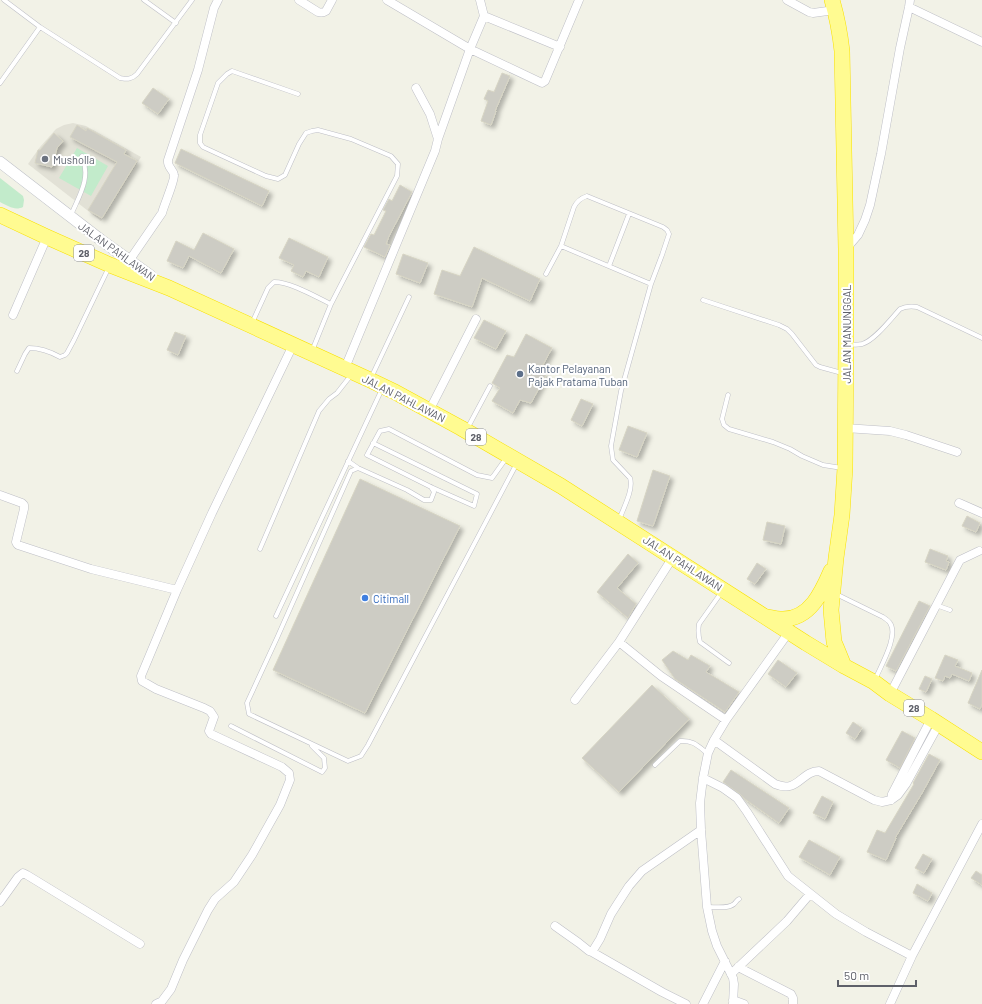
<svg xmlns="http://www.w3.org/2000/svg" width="982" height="1004" viewBox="0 0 982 1004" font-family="Barlow,sans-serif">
  <defs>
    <filter id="shadow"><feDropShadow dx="3.5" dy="3.5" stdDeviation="2" flood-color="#0004"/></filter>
  </defs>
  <rect width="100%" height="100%" fill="#f2f2e7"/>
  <!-- education -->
  <path fill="#e2e1d6" d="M73 123 86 126 141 157 101 221 28 164 40 147 56 129 64 125Z"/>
  <!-- green -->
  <path fill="#c2ebcb" d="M77 148 108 166 91 196 59 178Z
    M0 178 23 196 24 200 23 207C15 211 8 206 0 202Z"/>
  <!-- building -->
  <path fill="#cdccc4" stroke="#d7d5c4" filter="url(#shadow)" d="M502 73 510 76 495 111H496L491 125 481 121 488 101 484 99 488 90 494 92Z
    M153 88 169 99 158 114 142 103Z
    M77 125 86 131 87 128 126 150 124 154 137 161 102 218 88 210 117 162 70 137Z
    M54 133 63 141 57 148 52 167 35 163 38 150H40Z
    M181 149 269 191 262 206 175 163Z
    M400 185 412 192 389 236 386 244 390 245 385 257 364 247 371 234 374 235 386 211 383 210 389 199 392 201Z
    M203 233 234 249 221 273 189 256 183 268 167 261 176 241 194 250Z
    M289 238 328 257 319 277 306 271 303 277 291 271 294 265 279 258Z
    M474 247 540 279 530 301 482 278 472 307 434 294 442 270 460 276Z
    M403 254 428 263 420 283 396 274Z
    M484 320 506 331 496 349 474 338Z
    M175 332 186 336 178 355 167 350Z
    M526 334 552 348 539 372 546 375 531 403 520 400 513 413 492 401 500 388 492 383 507 355 514 357Z
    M581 399 593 404 582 426 571 420Z
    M628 426 647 433 637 457 619 450Z
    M653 470 670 476 653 526 637 521Z
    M360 479 460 526 365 713 273 670Z
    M967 516 980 523 976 532 962 526Z
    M767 522 785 526 781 544 763 540Z
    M930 549 948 556 946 561 949 562 946 570 925 562Z
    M628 554 638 563 617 588 636 604 628 618 597 592Z
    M757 563 766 569 755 584 747 579Z
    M919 601 930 606 896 671 886 666Z
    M673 651 688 660 691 655 710 666 706 672 739 692 725 712 675 679 662 660Z
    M945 655 958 660 955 666 972 673 969 681 952 674 950 678 945 676 943 681 935 678Z
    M778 660 797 673 786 687 768 674Z
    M982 670V704L980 709 968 703Z
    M925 676 932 679 926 692 919 689Z
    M652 685 689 719 619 792 582 758Z
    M853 722 862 728 855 739 846 733Z
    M902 731 915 738 900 768 886 760Z
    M929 754 940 760 922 793 895 838H896L886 860 867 852 877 830 885 833 914 784 913 783Z
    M731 770 789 808 779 823 745 799 740 794 723 782Z
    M822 796 833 802 825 819 813 813Z
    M809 840 840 857 830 875 799 857Z
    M923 854 932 859 924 873 915 868Z
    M976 871 982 875V885L971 878Z
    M917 884 932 893 928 901 913 893Z"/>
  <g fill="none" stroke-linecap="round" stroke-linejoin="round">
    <!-- lane casing -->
    <g stroke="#bebfc6" stroke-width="5">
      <path id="lane" d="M4 0 40 27 120 78C127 79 131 80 137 74L192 0
        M144 0 176 23
        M0 83 40 27
        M298 94 232 71 227 74 218 83 200 135V143L203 147 266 176 278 179 285 175 299 144 306 133 312 131 318 130 351 139 391 156 398 164 397 176 331 304 312 351
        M71 215C80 194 91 178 82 156
        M561 246 651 284
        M609 266 629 214
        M546 274 561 246 574 207C577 201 581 198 587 196L663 227 667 230 669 234 662 255 651 284 621 391 611 446 613 460 630 478C634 489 623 509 619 520
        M703 300 779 325 787 329 792 334 816 365 820 367 842 373
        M252 323 268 288 274 282C291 282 316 297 331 304
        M849 344C853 345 857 345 862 344 874 341 891 319 900 309 906 306 910 306 917 307L982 338
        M17 371 25 354 29 348C40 348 51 352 60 357L65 355 67 353 74 340 109 267
        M371 378 409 297
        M728 395 722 419 724 425 729 429 773 442 790 449 802 456 823 465 842 468
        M467 429 490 386
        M373 443 477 494 474 506 431 487 367 455 380 431 389 429 477 475 492 478 507 457
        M348 461 358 468
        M431 487 434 492 431 500H424L407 490 358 468 351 471 277 638 247 703 249 714 348 761 361 756 368 745 517 463
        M260 549 319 411 329 399 337 393 352 374
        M721 593 699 624C698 630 698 635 700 642L729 663
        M836 594 883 617C886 619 889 621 890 623 899 636 880 667 875 680
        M936 605 950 610
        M276 616 382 389
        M231 726 322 772 325 768 324 758 312 746
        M655 765 680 741C693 740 698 746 707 753
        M708 907C716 907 728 909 734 904 736 902 737 900 739 899"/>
    </g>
    <!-- street casing -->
    <g stroke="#bebfc6" stroke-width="9">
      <path id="street" d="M299 0 318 12C321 13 323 13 326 11L332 0
        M387 0 470 49 542 83 545 81 579 0
        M787 0 809 12 813 13 835 10
        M909 7 982 42
        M484 16 560 47
        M416 88 430 114 438 139
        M846 249 858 235 865 220 870 205 881 154 900 48 909 7 910 0
        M129 261 162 213C164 205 175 180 174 175 173 169 167 167 168 160L198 70 214 8 218 0
        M13 315 47 237
        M345 368 435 151 438 139 470 49 484 16 480 0
        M429 411 476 319
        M845 428 890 431 906 435 957 452
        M0 495 22 503 24 505V509L16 542 17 544 18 545 91 569 177 590
        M959 503 982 513
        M619 642 661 676 726 720
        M890 694 960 560 979 551
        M575 700 619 642 673 557
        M714 740 775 784C798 794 801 771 819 771L874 800 882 802 891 800 898 795 906 784 939 724
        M703 778 723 788 737 798 747 812 788 876 836 914 866 932 912 956
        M891 800 892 794 931 719
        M0 902 18 877 23 873 27 875 140 944
        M555 926 579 943 589 951 592 952 662 992 686 1004
        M592 952 600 939 611 914 618 903 629 886 642 871 701 830
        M738 967 791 994 793 998V1004
        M731 974 787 921 810 894
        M733 1000 744 1004
        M156 1004 162 1001 171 989 183 960 208 910 215 899 234 882 252 855 280 805 290 780 289 773 282 767 211 734 209 731 214 717 210 711 204 708 156 689 142 681 141 676 177 590 212 513 293 345
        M703 1004 725 961
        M733 1004 734 984 733 978 717 946 712 931 707 907 701 830 700 803 703 778 708 753 714 740 726 720 789 632
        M890 1004 912 956 982 824"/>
    </g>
    <!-- secondary casing -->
    <g stroke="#bfc1c8" stroke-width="12">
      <path id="secondary" d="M0 162 101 240 151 276"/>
    </g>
    <!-- highway casing -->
    <g stroke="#f9e100" stroke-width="16">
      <path id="highway" d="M832 0C837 17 840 33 842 51L846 249V344L845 468 842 515 836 558 831 610 834 642 837 649 844 666
        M0 215 47 237 110 265 169 288 370 380 395 392 461 428 561 486 806 643 844 666 874 682 890 694 931 719 982 752
        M768 617C773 618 778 619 783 619 810 619 822 592 831 571"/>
    </g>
    <!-- lane -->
    <use href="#lane" stroke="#fff" stroke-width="4"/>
    <!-- street -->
    <use href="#street" stroke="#fff" stroke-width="8"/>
    <!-- secondary -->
    <use href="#secondary" stroke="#fff" stroke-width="11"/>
    <!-- highway -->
    <use href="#highway" stroke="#fffb91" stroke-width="15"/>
  </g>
  <!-- markers -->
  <circle fill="#6b7280" stroke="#fff" stroke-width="1.5" cx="45" cy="159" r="4"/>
  <circle fill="#5c6f8a" stroke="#fff" stroke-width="1.5" cx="520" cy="374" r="4"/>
  <circle fill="#3f7fe0" stroke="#fff" stroke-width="1.5" cx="365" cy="598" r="4"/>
  <g text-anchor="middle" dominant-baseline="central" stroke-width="4" stroke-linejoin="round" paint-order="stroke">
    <!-- shield labels -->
    <g fill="#fff" stroke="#8e9096" stroke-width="1">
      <rect x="74" y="245" width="20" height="16" rx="3"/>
      <rect x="466" y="429" width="20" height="16" rx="3"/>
      <rect x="904" y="700" width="20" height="16" rx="3"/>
    </g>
    <g font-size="10" font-weight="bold" fill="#5e6069">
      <text x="84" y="253">28</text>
      <text x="476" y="437">28</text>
      <text x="914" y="708">28</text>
    </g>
    <!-- worship labels -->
    <g font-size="11" fill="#5b616d" stroke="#fff" text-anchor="start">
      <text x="53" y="159">Musholla</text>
    </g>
    <!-- street labels -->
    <g font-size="11" fill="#5e6069" stroke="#fff">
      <text transform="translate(117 251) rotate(36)">JALAN PAHLAWAN</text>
      <text transform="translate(846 334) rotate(-90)">JALAN MANUNGGAL</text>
      <text transform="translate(404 398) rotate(27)">JALAN PAHLAWAN</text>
      <text transform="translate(683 563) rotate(33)">JALAN PAHLAWAN</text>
    </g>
    <!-- service labels -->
    <g font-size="11" fill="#4e5e75" stroke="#fff" text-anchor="start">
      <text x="528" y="368">Kantor Pelayanan<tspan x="528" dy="13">Pajak Pratama Tuban</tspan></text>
    </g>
    <!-- shop labels -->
    <g font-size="11" fill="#366cbe" stroke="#fff" text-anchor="start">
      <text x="373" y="598">Citimall</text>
    </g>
  </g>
  <!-- scale -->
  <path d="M838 980v6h78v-6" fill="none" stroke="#5e6069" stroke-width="2"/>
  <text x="844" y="980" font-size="12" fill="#5e6069" stroke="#ffffff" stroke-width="3" paint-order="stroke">50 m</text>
</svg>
